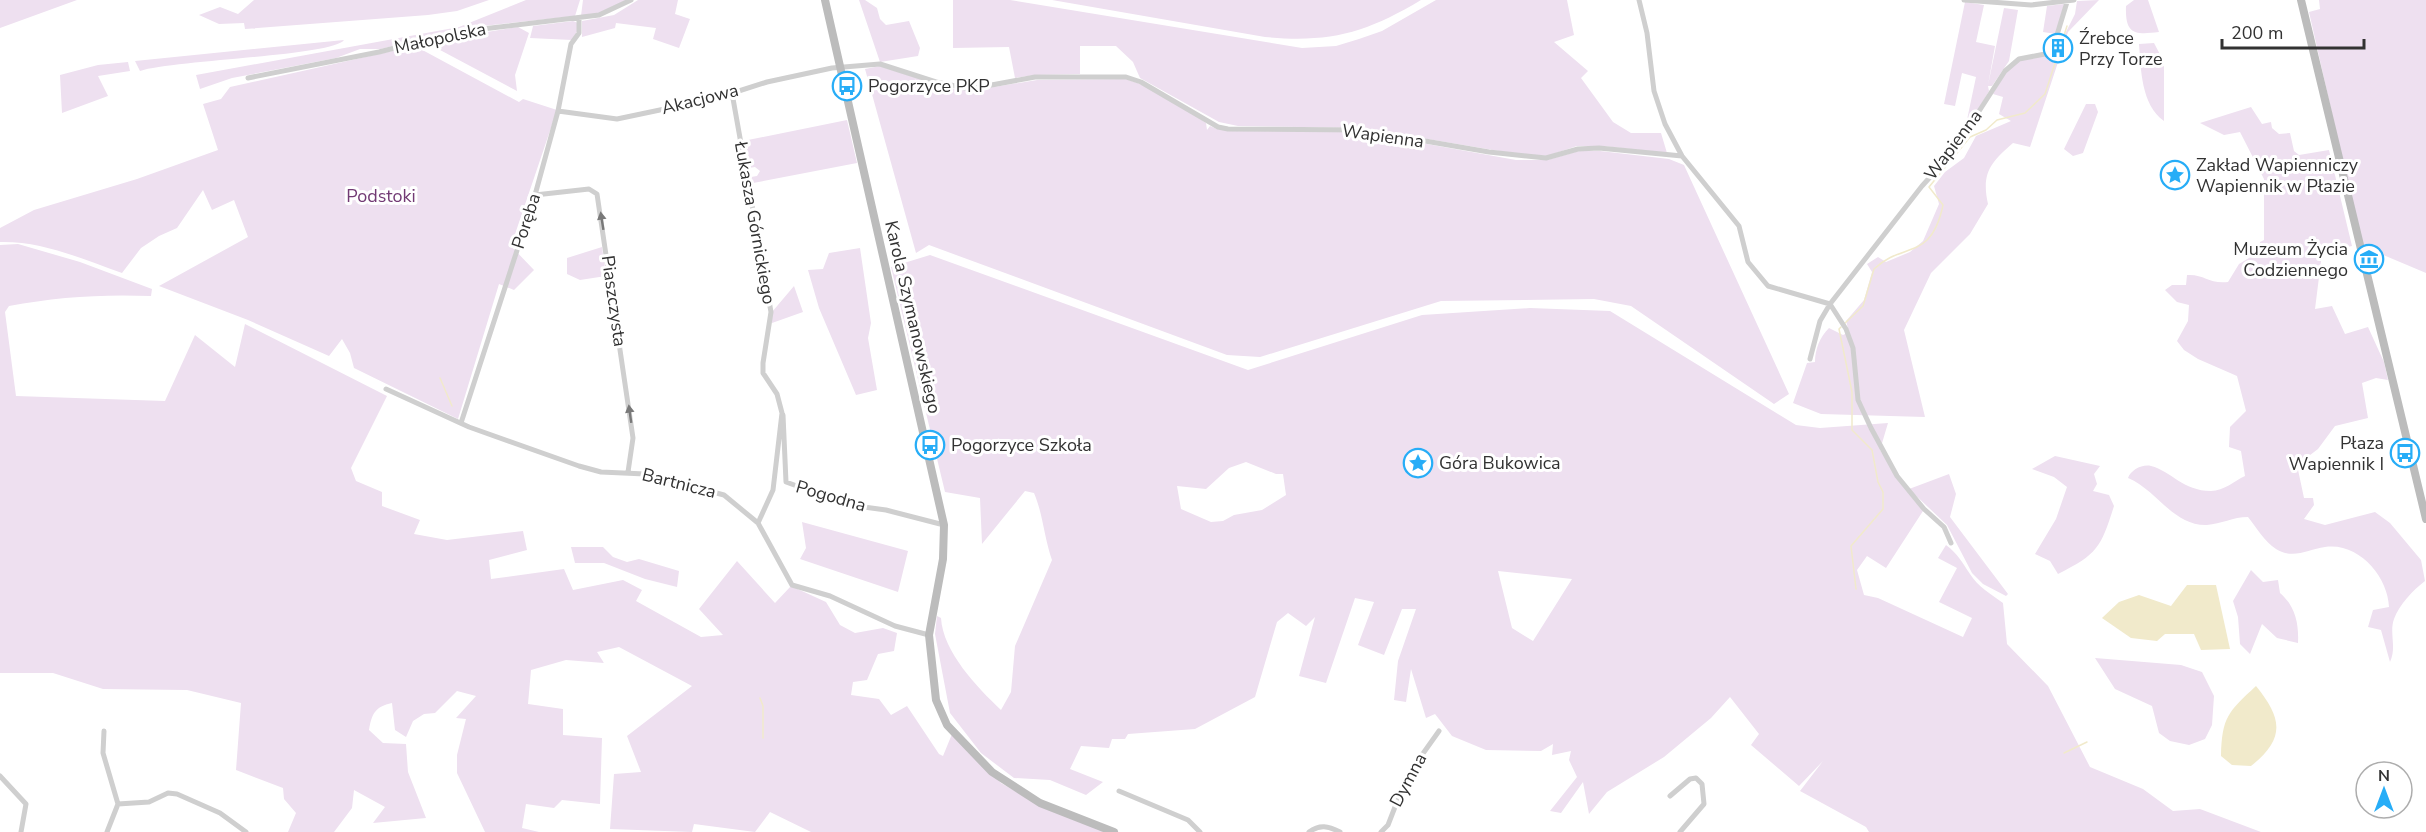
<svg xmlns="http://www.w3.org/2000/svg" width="2426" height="832" viewBox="0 0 2426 832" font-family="'Nunito Sans',sans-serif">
  <rect width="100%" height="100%" fill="#fff"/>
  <!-- green -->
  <path fill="#eee0f0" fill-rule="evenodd" d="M0 0H77L0 28Z
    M254 0H489L457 11 428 15 245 29 244 23 219 24 199 15 220 7 238 14Z
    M526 0H580L575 16 456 29 381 49H360L336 58 232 78 200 89 196 75 459 27Z
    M583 0H627L600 13 581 16Z
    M638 0H678L675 14 690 19 679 48 653 39 656 28 616 23 615 28 582 37V21L614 15Z
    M859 0H865L877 8 880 19 886 25 909 21 920 48 918 56 880 62Z
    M953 0H1010L1302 48 1336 46 1359 39 1382 31 1436 0H1567L1574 35 1554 42 1588 71 1581 78 1613 122 1631 133H1661L1667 153 1603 146H1577L1547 156 1517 154 1362 128 1238 126 1219 122 1140 78 1133 62 1116 46H1080V74L1035 75 1015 78 1009 47 953 48Z
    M1052 0H1421C1366 33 1330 43 1265 37Z
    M2099 0 2068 32 2030 147 2013 143C1991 162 1981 173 1988 204L1970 234 1931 273 1904 330 1925 417 1821 414 1793 403 1807 363 1815 362C1815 349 1820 337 1829 328L1843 335 1849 332 1846 321 1864 300 1872 272 1867 264 1878 257 1886 262 1910 252 1923 241 1939 204 1934 186 1945 172 1964 158 1976 136 2011 121 1999 114 2003 97 1993 94C1999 84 2005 69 2016 63 2033 53 2042 64 2057 44L2055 54 2075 14 2077 1Z
    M2134 0H2148L2159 32C2134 35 2125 34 2126 6Z
    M2319 0H2426V273L2362 246 2309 12 2320 9Z
    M1965 2 1984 5 1976 42 1995 46 1988 85 2004 8 2018 10 2009 61 1992 86H1988L1989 91 1964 134 1976 77 1962 73 1955 106 1944 104Z
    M2064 4 2056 34 2043 32 2047 6Z
    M573 21 578 23V30L572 40 530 38 533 26Z
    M518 27 529 33 515 75 517 91 425 42Z
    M344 40C333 56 173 60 140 71L135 61Z
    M2154 43 2164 62V121C2141 105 2141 69 2139 44Z
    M415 46 519 102 523 99 557 110 511 246 534 270 514 290 499 284 458 419 354 368 350 353 342 339 329 356 248 320 159 286 248 237 234 200 212 210 203 190 177 228 159 236 141 248 122 273C82 259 43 241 0 242V228L34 210 137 179 218 150 203 104 221 99 230 87Z
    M128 62 130 71 98 76 108 96 62 113 60 75 98 65Z
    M880 66 948 88 970 91 1037 80 1126 79C1155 88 1181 106 1206 123L1207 130 1210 126 1217 129 1360 132 1516 160H1547L1579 151H1600L1669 159 1684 165 1789 394 1774 404 1631 306 1594 299 1441 301 1260 357 1227 355 929 245 916 253 865 69Z
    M2086 104H2095L2098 112 2083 153 2073 156 2064 149Z
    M2251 107 2262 124 2271 122 2272 128 2279 134 2290 133 2294 151 2299 155 2329 150 2352 246 2322 253 2315 309 2332 306 2345 334 2368 327 2384 362 2388 380 2376 378 2362 383 2368 418 2335 426 2318 449 2297 465 2304 498H2313L2314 505 2304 519 2325 525 2375 512 2390 523 2421 560 2425 581C2413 590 2399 605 2394 619 2389 633 2397 647 2390 662L2381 630 2368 627 2373 610 2389 607C2388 577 2359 542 2325 547 2308 549 2294 560 2276 549 2265 542 2256 527 2248 517 2233 517 2221 524 2207 525 2173 526 2157 490 2128 478 2131 470 2142 464 2151 466 2171 471 2183 491 2211 491 2224 491 2234 481 2245 476L2241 451 2229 447 2230 427 2246 411 2237 376 2198 359 2184 350 2177 341 2188 321 2189 305 2177 302 2165 290 2172 285H2186L2187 275C2205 274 2208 284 2228 282L2239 264 2259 252 2260 242 2264 240V179L2240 132 2224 135 2200 123Z
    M847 120 857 163 753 183 751 177 757 176 760 171 755 167 749 168 743 141Z
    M18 244 80 262 152 289 151 296C102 294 56 297 9 306L5 312 16 396 165 401 195 335 235 367 245 324 387 396 351 468 356 481 382 492V506L420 520 414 534 447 540 523 531 527 550 489 560 491 579 564 569 573 590 623 580 642 590 636 601 701 637 723 635 699 609 737 561 775 603 791 586 826 602 840 625 855 633 883 628 897 633 894 651 878 654 867 680 853 682 851 695 879 699 891 715 907 706 939 754 943 756 952 734 1001 783 1046 809 1108 832H811L770 812 755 832 694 824 692 832 610 829 614 774 641 772 627 736 692 686 619 647 597 652 604 663 566 660 531 670 528 704 563 709V735L602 738 600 804 562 800 554 808 526 804 522 828 539 832H485L457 773V755L466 719 456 718 476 696 457 691 435 713 424 714 413 721 406 737 395 730 392 703C375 707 372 713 369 730L383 743 406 744 408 772 426 818 373 823 385 807 354 790 352 808 334 832H288L296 813 284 799 283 788 236 770 241 703 187 690 103 689 53 673H0V245Z
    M602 247 606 276 580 280 567 274V258Z
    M860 248 871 323 868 338 877 390 856 395 819 308 808 270 823 269 829 253Z
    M930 255 1248 370 1422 315 1530 308 1610 311 1796 425 1820 428 1888 423 1880 450 1923 511 1886 568 1867 556 1857 570 1864 595 1878 598 1963 637 1972 618 1939 602 1957 568 1938 558 1946 545C1958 554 1962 562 1970 574 1978 587 1991 594 2003 603L2007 644 2048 686 2090 767 2143 789 2173 811 2200 809 2261 832H1869L1866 827 1800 791 1823 761 1799 786 1751 745 1759 734 1730 697 1711 718 1664 757 1607 792 1589 814 1583 782 1561 813 1550 811 1577 777 1569 760 1571 751 1552 755 1553 744 1541 751 1486 750 1452 736 1435 714 1426 718 1411 669 1406 702 1394 700 1398 661 1416 609H1402L1384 655 1358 645 1374 602 1355 598 1326 683 1299 676 1315 617 1306 626 1288 613 1277 622 1255 697 1195 729 1128 734 1125 739H1112L1109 748 1081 746 1070 769 1103 782 1086 795 1050 780 1014 778 981 753 950 713 935 634 937 616 941 618C943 652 977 687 1001 710L1011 692 1015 646 1052 560C1044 537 1043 514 1034 493L1025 491 982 544 980 498 945 492 891 267ZM1246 462 1276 474H1283L1286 495 1262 510 1234 515 1223 521 1211 522 1181 509 1177 486 1206 489 1229 468ZM1498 571 1572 579 1533 641 1512 628Z
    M794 286 803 312 772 323V312Z
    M2055 456 2100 466 2094 474 2097 484 2093 491 2109 495 2114 506C2101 547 2098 554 2058 574L2050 561 2035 554 2056 519 2067 487 2054 477 2032 469Z
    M1949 474 1956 494 1950 517 2008 594 2006 596 1983 584 1972 573 1947 525 1909 489Z
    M802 522 908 551 898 592 800 559 806 548Z
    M571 547H603L613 557 627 562 639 559 679 571 677 587 645 579 604 563H575Z
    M2251 570 2263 582 2278 580 2280 593C2295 606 2299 623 2298 643L2277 638 2262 624 2250 654 2240 644 2238 617 2233 601Z
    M2095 658 2181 665 2202 672 2214 696 2212 725 2205 739 2189 745 2170 741 2159 733 2152 706 2115 689Z"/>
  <!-- water -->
  <path fill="#f1eacb" d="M2187 585H2216L2230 649 2201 650 2194 634H2165L2157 641 2131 638 2102 618 2119 602 2139 595 2171 606Z
    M2256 686C2282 718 2286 738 2251 766L2232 765 2221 756C2222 717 2228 712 2256 686Z"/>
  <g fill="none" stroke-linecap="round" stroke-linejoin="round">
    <!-- stream -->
    <path stroke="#f1eacb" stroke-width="1.5" d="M1844 324 1863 306 1874 269C1903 241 1931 262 1943 205L1929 187 1970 137 1986 130 1997 120 2025 113 2045 94 2067 26
      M1841 327 1839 329 1852 392V430L1872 450 1878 482 1883 492V509L1851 546 1856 589
      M440 378 452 406
      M760 698 763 706V738
      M2064 753 2087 742"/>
    <!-- street -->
    <path stroke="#cfcfcf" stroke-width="5" d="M1639 0 1647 33 1654 91 1665 124 1682 156 1739 226 1748 262 1768 286 1830 304
      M1964 0 2031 5 2074 0
      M248 78 379 52 457 32 599 15 631 0
      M732 93 771 312 763 363V373L777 394 782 413 773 490 758 523
      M558 111 617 119 717 98 767 82 832 68 880 64 936 82 970 89 1035 77H1126L1141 82 1218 127 1228 129 1361 130 1489 152 1546 158 1578 149 1599 148 1682 156
      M535 195 589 189 597 194 633 438 628 472
      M1830 304 1846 329 1853 348 1858 400 1871 428 1897 476 1924 509 1944 527 1951 543
      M1810 359 1820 321 1830 304 1922 186 1952 153 2005 71 2019 59 2045 54 2053 48 2067 2
      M386 389 469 427 579 466 601 472 645 474 724 495 758 523 792 585 830 596 895 626 929 635
      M783 415 786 482 849 505 886 510 944 525
      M461 423 535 195 558 111 571 44 579 33V19
      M104 731 103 753 118 804 107 832
      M0 776 26 804 21 832
      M1119 791 1188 820 1200 832
      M1670 796 1690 779 1696 778 1702 784 1704 804 1680 832
      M118 804 149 802 168 793 177 794 220 813 246 832
      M1309 832C1320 824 1328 826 1340 832
      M1381 832 1388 825 1407 776 1439 731"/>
    <!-- secondary -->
    <path stroke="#bcbcbc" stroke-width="8" d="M825 0 944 525 943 559 929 635 936 700 947 725 992 772 1040 803 1114 832
      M2301 0 2426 519"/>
  </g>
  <!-- one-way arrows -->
  <defs><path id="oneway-solid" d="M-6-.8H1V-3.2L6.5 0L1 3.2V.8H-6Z" transform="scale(1.5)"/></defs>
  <g fill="#797979">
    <use href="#oneway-solid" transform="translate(602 221) rotate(-99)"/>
    <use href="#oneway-solid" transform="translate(630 414) rotate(-98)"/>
  </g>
  <!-- icons -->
  <defs>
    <g id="building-ring" transform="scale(1.5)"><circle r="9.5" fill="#fff" stroke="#27adf7" stroke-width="1.5"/><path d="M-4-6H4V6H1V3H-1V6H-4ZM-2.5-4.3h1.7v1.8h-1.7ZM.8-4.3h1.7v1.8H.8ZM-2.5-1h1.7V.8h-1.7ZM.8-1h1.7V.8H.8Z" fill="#27adf7"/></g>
    <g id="bus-ring" transform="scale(1.5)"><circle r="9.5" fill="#fff" stroke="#27adf7" stroke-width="1.5"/><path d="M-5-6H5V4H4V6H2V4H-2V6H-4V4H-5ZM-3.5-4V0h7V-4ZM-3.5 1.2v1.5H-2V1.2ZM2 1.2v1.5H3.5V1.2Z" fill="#27adf7"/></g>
    <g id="sight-ring" transform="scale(1.5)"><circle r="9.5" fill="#fff" stroke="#27adf7" stroke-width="1.5"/><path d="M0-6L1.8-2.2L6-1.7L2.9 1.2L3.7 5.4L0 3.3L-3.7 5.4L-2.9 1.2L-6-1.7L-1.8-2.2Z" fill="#27adf7"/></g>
    <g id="museum-ring" transform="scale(1.5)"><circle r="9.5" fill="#fff" stroke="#27adf7" stroke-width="1.5"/><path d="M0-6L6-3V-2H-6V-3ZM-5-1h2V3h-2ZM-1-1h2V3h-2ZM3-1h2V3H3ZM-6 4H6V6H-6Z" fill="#27adf7"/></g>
  </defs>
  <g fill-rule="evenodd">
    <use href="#building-ring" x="2058" y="48"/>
    <use href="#bus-ring" x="847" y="86"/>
    <use href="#sight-ring" x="2175" y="175"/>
    <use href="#museum-ring" x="2369" y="259"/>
    <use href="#bus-ring" x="930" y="445"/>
    <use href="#bus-ring" x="2405" y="453"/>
    <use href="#sight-ring" x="1418" y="463"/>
  </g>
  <g text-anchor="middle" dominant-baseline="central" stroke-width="6" stroke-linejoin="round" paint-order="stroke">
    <!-- street labels -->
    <g font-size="18" fill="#323232" stroke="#fff">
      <text transform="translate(440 38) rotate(-12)">Małopolska</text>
      <text transform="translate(700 99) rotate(-14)">Akacjowa</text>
      <text transform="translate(1383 136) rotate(8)">Wapienna</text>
      <text transform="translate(1953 145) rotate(-53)">Wapienna</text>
      <text transform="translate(526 221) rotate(-72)">Poręba</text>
      <text transform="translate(755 223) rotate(80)">Łukasza Górnickiego</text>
      <text transform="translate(614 301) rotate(82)">Piaszczysta</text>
      <text transform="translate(913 317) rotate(77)">Karola Szymanowskiego</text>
      <text transform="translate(679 483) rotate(14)">Bartnicza</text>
      <text transform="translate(831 496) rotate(16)">Pogodna</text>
      <text transform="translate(1408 780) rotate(-62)">Dymna</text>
    </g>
    <!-- poi labels -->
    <g font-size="18" fill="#323232" stroke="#fff" text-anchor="start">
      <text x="2079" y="38">Źrebce<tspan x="2079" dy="21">Przy Torze</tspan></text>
      <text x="868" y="86">Pogorzyce PKP</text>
      <text x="2196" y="165">Zakład Wapienniczy<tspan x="2196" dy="21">Wapiennik w Płazie</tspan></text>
      <text x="2348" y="249" text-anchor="end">Muzeum Życia<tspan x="2348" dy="21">Codziennego</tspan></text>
      <text x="2384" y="443" text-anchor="end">Płaza<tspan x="2384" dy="21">Wapiennik I</tspan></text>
      <text x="951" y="445">Pogorzyce Szkoła</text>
      <text x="1439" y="463">Góra Bukowica</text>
    </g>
    <!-- park labels -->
    <g font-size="18" fill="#723a74" stroke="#fff">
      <text x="381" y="196">Podstoki</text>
    </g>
  </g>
  <!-- north arrow -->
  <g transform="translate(2384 790)"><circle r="28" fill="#ffffff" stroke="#adadad" stroke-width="1.5"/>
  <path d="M0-4.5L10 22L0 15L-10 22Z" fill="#27adf7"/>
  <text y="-9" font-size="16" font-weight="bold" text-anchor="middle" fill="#323232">N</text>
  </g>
  <!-- scale -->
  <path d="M2222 39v9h142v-9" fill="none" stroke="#323232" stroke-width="3"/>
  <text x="2231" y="39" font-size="18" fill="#323232" stroke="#ffffff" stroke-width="4.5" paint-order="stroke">200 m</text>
</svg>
